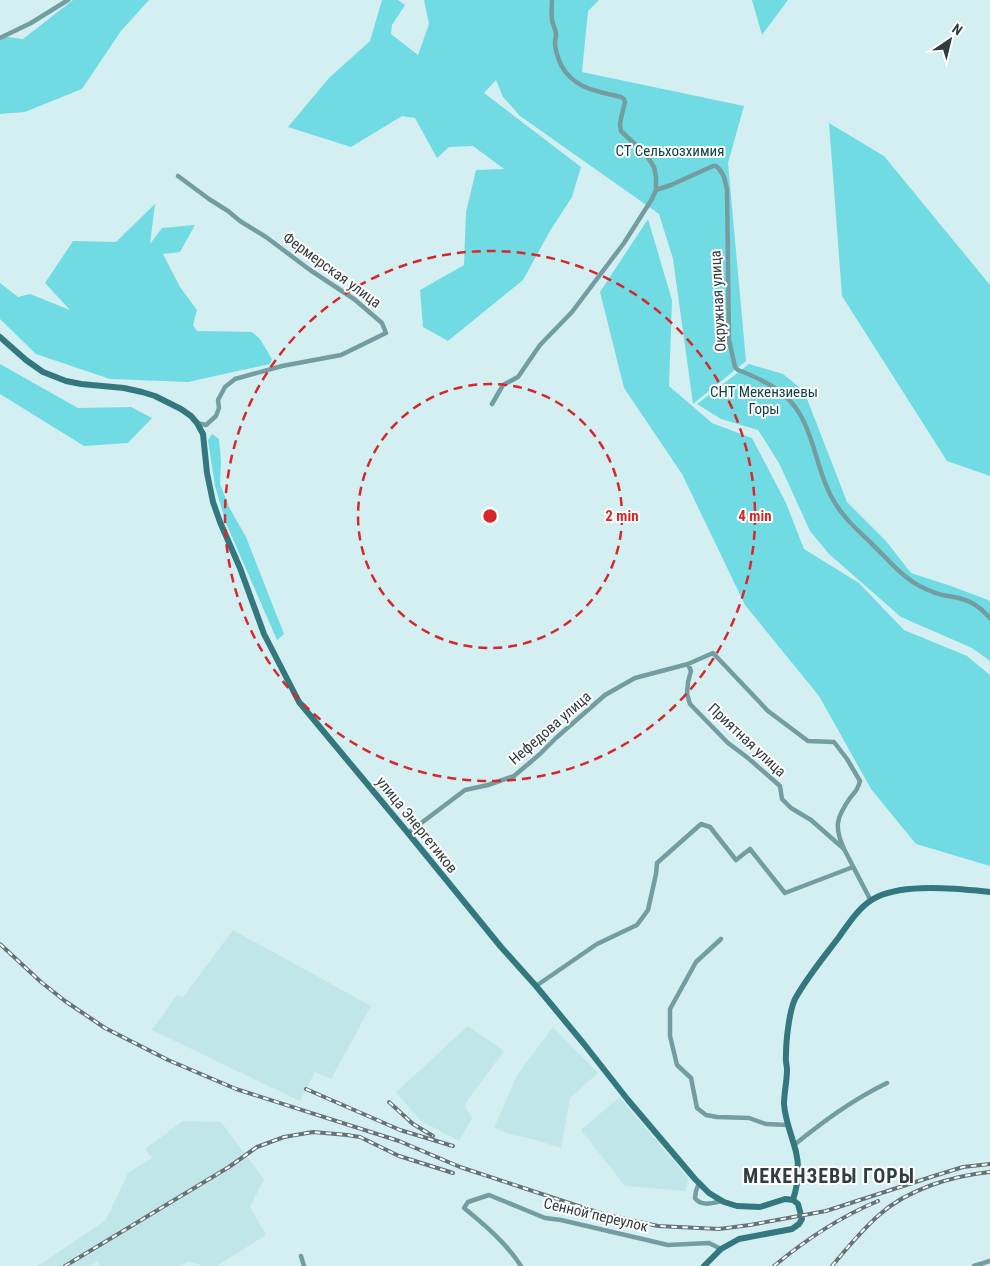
<svg xmlns="http://www.w3.org/2000/svg" width="990" height="1266" viewBox="0 0 990 1266" font-family="'Roboto Condensed',sans-serif">
  <rect width="100%" height="100%" fill="#d4eff2"/>
  <!-- built -->
  <path fill="#c0e6e9" d="M233 930 371 1006 331 1079 315 1072 300 1101 152 1030 177 995 183 997Z
    M468 1026 504 1051 467 1101 465 1107 472 1118 459 1141 421 1121 396 1092Z
    M553 1027 598 1073 570 1098 561 1148 532 1139 513 1135 494 1128 517 1075Z
    M619 1097 688 1178 687 1187 685 1191 625 1186 581 1130Z
    M183 1121 221 1122 264 1179 250 1207 266 1235 217 1266H203L188 1261 180 1266H100L98 1261 90 1266H38L106 1220 128 1173 152 1158 145 1149Z"/>
  <!-- green -->
  <path fill="#71dbe4" d="M73 0H149L121 31 82 89 25 112 0 114V36L23 39Z
    M382 0H398L405 5 392 25 391 34 418 55 429 24 424 0H599L588 11 582 72 744 106 728 163 746 361 693 404 673 259 659 214 520 116 503 97 496 80 484 93 581 167 572 197 550 231 523 280 448 341 423 327 420 290 464 265 466 212 476 170 504 169 473 146 449 147 437 158 415 118 402 116 351 147 288 127 329 78 370 41Z
    M752 0H788L762 35Z
    M829 123 884 156 990 285V476L947 461 842 296Z
    M155 204 150 244 162 228 195 225 180 252 163 254 180 287 197 310 193 325 197 331 252 332 260 339 272 359 270 364 188 382 110 379 36 354 0 319V283L18 297 30 294 70 310 45 283 73 241 116 242Z
    M648 219 672 300 669 386 712 423 752 438 786 503 804 549 859 583 904 630 967 656 990 675V866L916 844 871 789 819 696 745 605 682 474 624 388 600 292Z
    M0 364 78 408 131 407 152 418 128 443 84 446 0 394Z
    M749 364 783 374 804 391 847 502 886 541 911 573 951 586 988 600 990 602V661L972 648 901 617 829 554 810 531 779 463 758 430 721 419 697 404Z
    M212 434 219 439 221 461 220 484 229 507 246 537 284 634 277 640 226 523 215 486 208 440Z"/>
  <g fill="none" stroke-linecap="round" stroke-linejoin="round">
    <!-- minor -->
    <path stroke="#739da1" stroke-width="4.5" d="M0 38 31 23 68 0
      M178 176 209 199 228 211 240 221 266 237 310 270 354 299 382 323 386 333 341 355 282 366 235 379 225 387 218 400 219 408 216 416 206 425 197 423
      M656 190 671 185 713 166H716C724 172 725 181 727 190L729 340 735 367 738 370C754 376 770 383 784 395 809 416 813 451 824 480 828 491 834 503 842 513 851 525 863 535 874 546 895 566 904 581 933 592 942 596 952 596 962 599 974 602 982 609 990 618
      M492 404 503 385 518 377 540 345 572 312 624 243 652 199 656 190V177L654 167 647 156 639 148 621 131 620 125 621 118 625 102 624 99 621 97C597 91 574 89 561 65 558 58 555 50 555 43 555 40 556 37 556 35 556 30 553 25 552 20 551 13 552 6 552 0
      M688 664 691 671 688 682 687 694 690 704 728 743 748 758 780 786 782 799 791 808 811 820 844 849 871 901
      M408 833 465 790 488 785 514 776 540 754 556 738 605 695 635 678 688 664 713 653 768 711 808 741 834 742 847 759 860 781C858 789 855 792 850 798 836 818 834 827 844 849
      M721 939 696 962 670 1009V1036L677 1065 691 1078 697 1108 706 1115 717 1117 749 1118 766 1124 788 1125
      M536 986 597 944 637 925 648 910 656 874 657 863 701 824 710 827 736 860 750 849 785 893 853 867
      M794 1145C824 1121 852 1100 887 1083
      M699 1183 696 1191 695 1198C701 1207 713 1203 722 1201
      M301 1256 304 1266
      M521 1266C507 1244 485 1225 464 1208L468 1202 489 1195 545 1218 561 1220 668 1245 709 1243 721 1249
      M974 1266 990 1261"/>
    <!-- secondary -->
    <path stroke="#32787e" stroke-width="6" d="M0 337 26 360 43 372 66 381 81 384 124 388 142 392 155 396 181 409 191 416 197 423 203 434 207 473 213 502 220 522 240 568 264 634 299 702 408 833 501 947 536 986 584 1044 628 1100 695 1179 709 1193 724 1202 737 1206 760 1207 785 1199 793 1200 798 1204 802 1219 799 1224 792 1229 739 1239 721 1249 704 1266
      M793 1200C798 1184 800 1168 796 1152 792 1136 785 1120 784 1104 784 1093 787 1081 787 1070 787 1065 785 1060 786 1055 786 1041 789 1012 795 999 807 977 824 957 839 937 849 923 861 904 877 897 907 883 959 889 990 892"/>
    <!-- rail casing -->
    <g stroke="#647375" stroke-width="4">
      <path id="rail" d="M0 944 41 982 65 1001 105 1028 168 1060 236 1089 399 1141 460 1167 566 1202 603 1214 658 1226 719 1229 750 1225 826 1211 934 1176 963 1167 990 1164
        M306 1089 400 1130 453 1146
        M389 1102 413 1124 433 1136
        M65 1266 229 1167 257 1147 284 1137 313 1132 347 1135 360 1137 399 1156 453 1173
        M774 1266C804 1241 842 1216 878 1201
        M832 1266C847 1248 862 1230 879 1215 908 1189 952 1176 990 1172"/>
    </g>
    <!-- rail -->
    <use href="#rail" stroke="#fff" stroke-width="2" stroke-dasharray="5.5" stroke-linecap="butt"/>
  </g>
  <!-- distance rings -->
  <g fill="none" stroke="#d62828" stroke-width="2.5" stroke-dasharray="9 6">
    <circle cx="490" cy="516" r="132"/>
    <circle cx="490" cy="516" r="265"/>
  </g>
  <g text-anchor="middle" dominant-baseline="central" stroke-width="4" stroke-linejoin="round" paint-order="stroke">
    <!-- park labels -->
    <g font-size="15" fill="#0f4348" stroke="#fff">
      <text x="670" y="151">СТ Сельхозхимия</text>
      <text x="764" y="392">СНТ Мекензиевы<tspan x="764" dy="17">Горы</tspan></text>
    </g>
    <!-- street labels -->
    <g font-size="15" fill="#323d3e" stroke="#fff">
      <text transform="translate(332 270) rotate(36)">Фермерская улица</text>
      <text transform="translate(718 301) rotate(-93)">Окружная улица</text>
      <text transform="translate(550 728) rotate(-41)">Нефедова улица</text>
      <text transform="translate(747 740) rotate(43)">Приятная улица</text>
      <text transform="translate(417 825) rotate(51)">улица Энергетиков</text>
      <text transform="translate(596 1215) rotate(13)">Сенной переулок</text>
    </g>
    <!-- district labels -->
    <g font-size="20" font-weight="bold" letter-spacing="1" fill="#323d3e" stroke="#fff">
      <text x="829" y="1176">МЕКЕНЗЕВЫ ГОРЫ</text>
    </g>
  </g>
  <circle cx="490" cy="516" r="8" fill="#d62828" stroke="#fff" stroke-width="2.5"/>
  <g font-size="15" text-anchor="middle" font-weight="bold" fill="#d62828" stroke="#fff" stroke-width="4" stroke-linejoin="round" paint-order="stroke">
    <text x="622" y="521">2 min</text>
    <text x="755" y="521">4 min</text>
  </g>
  <!-- north arrow -->
  <g transform="translate(950 40) rotate(35)" stroke="#ffffff" stroke-width="4" paint-order="stroke">
  <path d="M0-4L9 19L0 12L-9 19Z" fill="#323d3e"/>
  <text y="-8" font-size="14" font-weight="bold" text-anchor="middle" fill="#323d3e">N</text>
  </g>
</svg>
